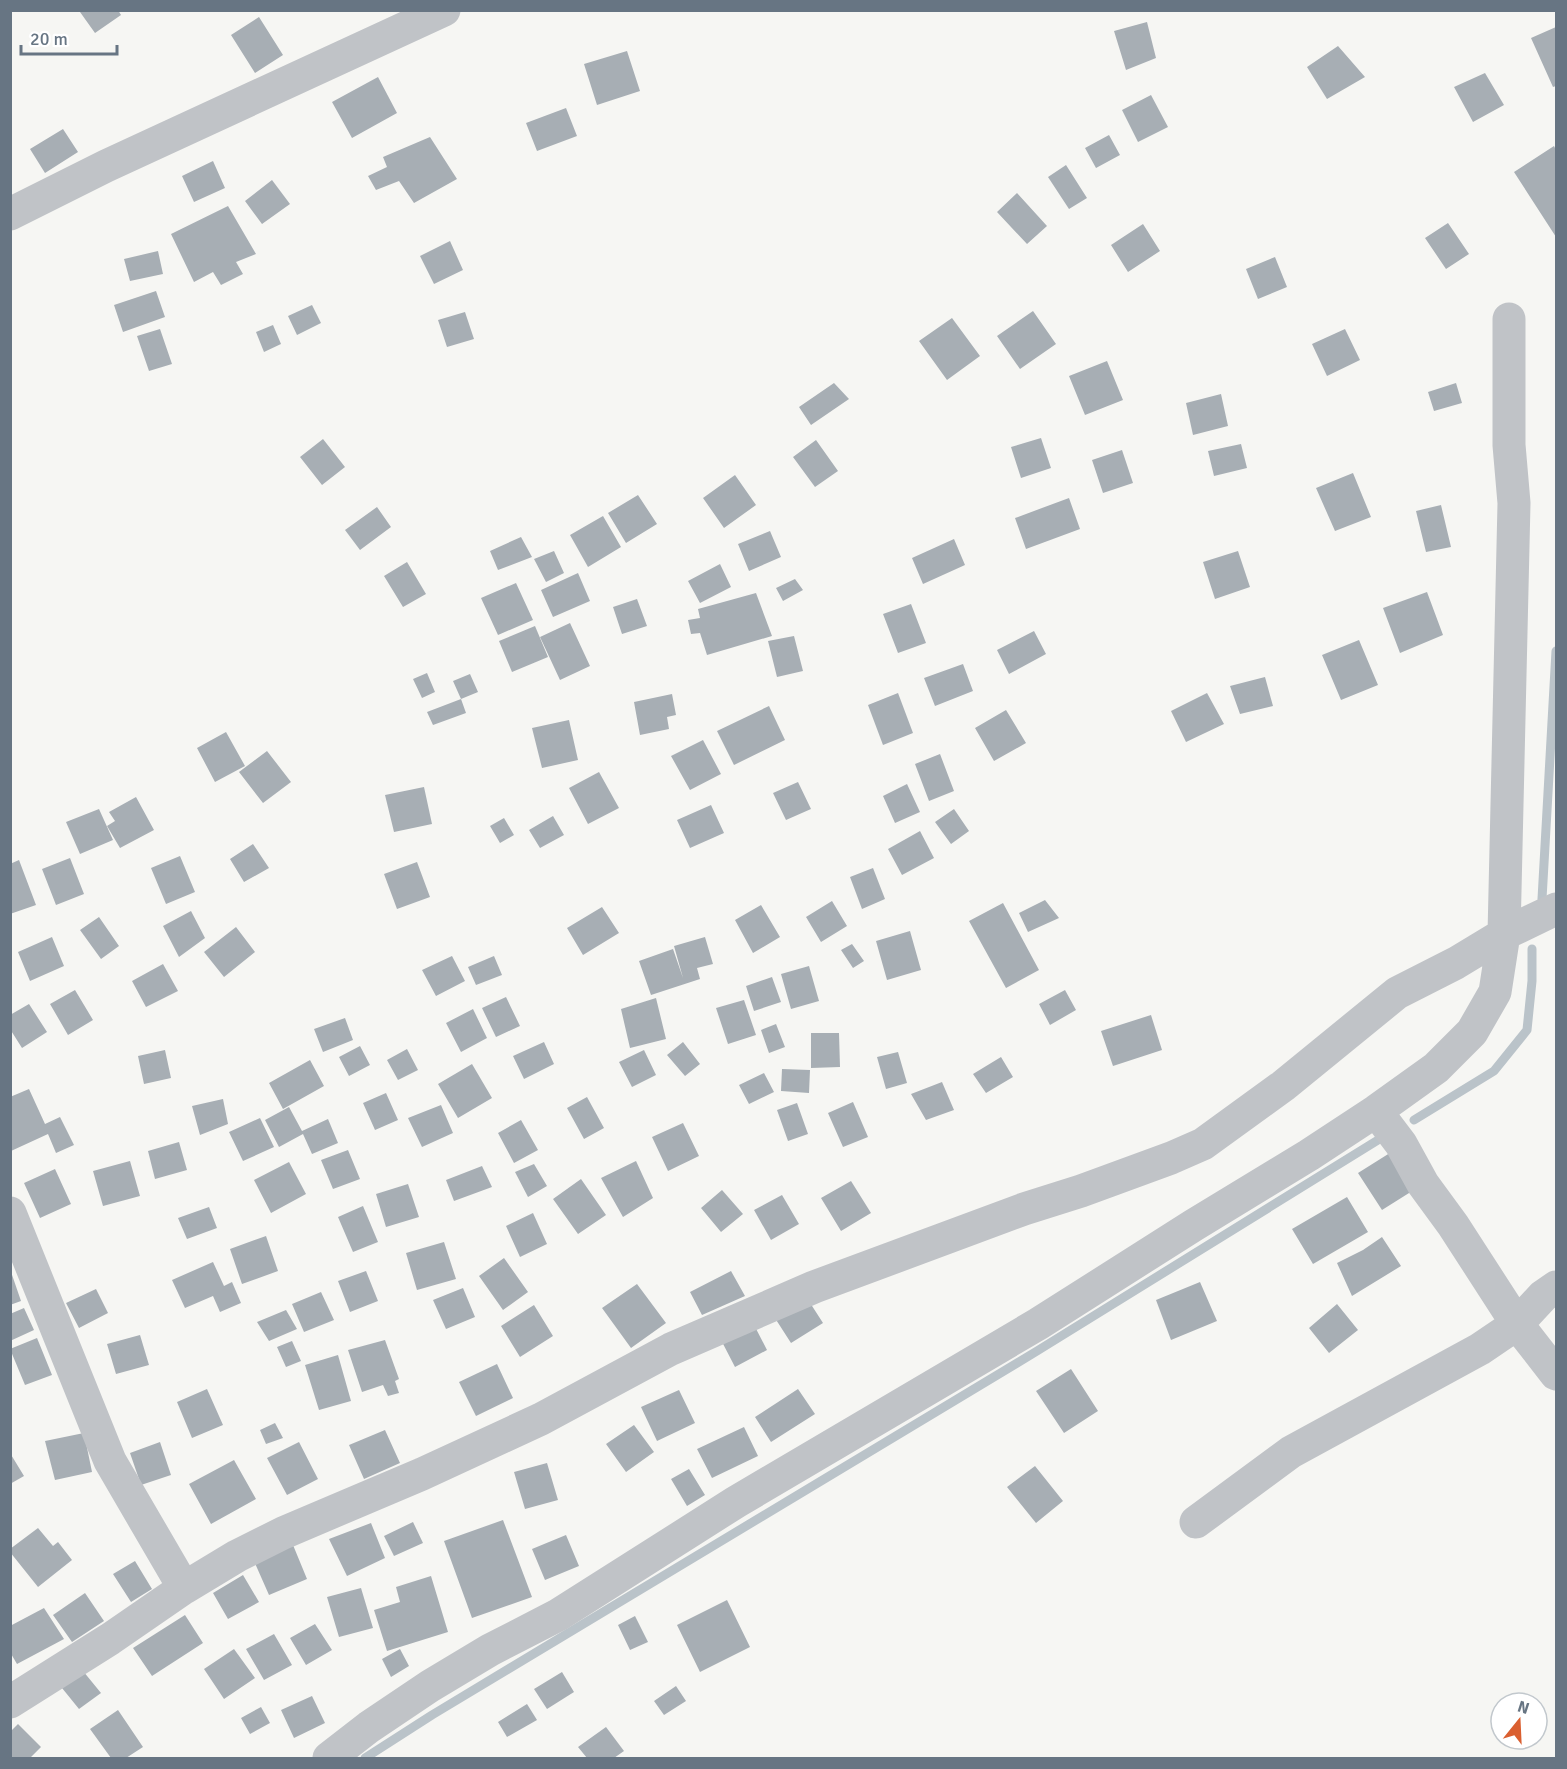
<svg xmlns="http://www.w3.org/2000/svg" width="1567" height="1769" viewBox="0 0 1567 1769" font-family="Signika,sans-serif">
  <rect width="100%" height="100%" fill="#f6f6f3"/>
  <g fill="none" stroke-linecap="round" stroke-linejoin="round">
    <!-- stream -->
    <path stroke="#bac3c9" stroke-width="9" d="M1542 899 1556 651
      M1414 1120 1494 1071 1527 1030 1532 981V949
      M365 1758 432 1715 1037 1351 1378 1140"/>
  </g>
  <!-- building -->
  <path fill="#a7aeb4" d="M82 10H118L121 15 95 33 80 12Z
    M259 17 283 55 255 73 231 35Z
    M1147 22 1156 58 1126 70 1114 31Z
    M1556 27V86L1553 87 1531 38Z
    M1338 46 1365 77 1327 99 1307 67Z
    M627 51 640 91 597 105 584 64Z
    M1485 73 1504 105 1473 122 1454 87Z
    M378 77 397 113 352 138 332 102Z
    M1151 95 1168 127 1138 142 1122 110Z
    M566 108 577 136 537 151 526 123Z
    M63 129 78 152 45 173 30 149Z
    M1109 135 1120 155 1096 168 1085 148Z
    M430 137 457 179 414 203 399 181 376 190 368 176 387 167 383 157Z
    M1554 146 1556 150V237L1514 172Z
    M213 161 225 188 194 202 182 176Z
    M1066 165 1087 198 1069 209 1048 177Z
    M272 180 290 204 262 224 245 201Z
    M1017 193 1047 226 1027 244 997 212Z
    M228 206 256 254 236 262 243 274 221 285 213 272 194 282 171 234Z
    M1448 223 1469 254 1446 269 1425 238Z
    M1143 224 1160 251 1128 272 1111 245Z
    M450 241 463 270 434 284 420 256Z
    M158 251 163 274 130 281 124 259Z
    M1275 257 1287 287 1258 299 1246 269Z
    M156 291 165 317 123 332 114 305Z
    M312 305 321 323 297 335 288 316Z
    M1033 311 1056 344 1020 369 997 336Z
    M465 312 474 339 447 347 438 320Z
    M952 318 980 356 947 380 919 341Z
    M273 325 281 344 264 352 256 332Z
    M160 329 172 364 149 371 137 336Z
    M1345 329 1360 360 1327 376 1312 344Z
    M1107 361 1123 400 1085 415 1069 376Z
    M834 383 849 399 811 425 799 407Z
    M1456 383 1462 403 1434 411 1428 392Z
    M1221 394 1228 426 1193 435 1186 403Z
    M1041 438 1051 468 1021 478 1011 447Z
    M323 439 345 467 322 485 300 457Z
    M816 440 838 471 815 487 793 457Z
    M1241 444 1247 468 1214 476 1208 451Z
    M1122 450 1133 483 1103 493 1092 460Z
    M1353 473 1371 517 1335 531 1316 488Z
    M735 475 756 505 724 528 703 498Z
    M638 495 657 524 626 543 608 513Z
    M1069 498 1080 529 1026 549 1015 518Z
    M1441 505 1451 547 1426 552 1416 511Z
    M377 507 391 527 360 550 345 530Z
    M603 516 621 547 588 567 570 535Z
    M770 531 781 557 749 571 738 544Z
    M521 537 532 557 498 570 490 551Z
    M954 539 965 565 923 584 912 558Z
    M554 551 564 573 546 582 534 559Z
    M1238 551 1250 587 1215 599 1203 562Z
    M407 562 426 594 403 607 384 576Z
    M720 564 731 587 700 603 688 581Z
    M578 573 590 601 553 617 541 590Z
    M795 579 803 590 783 601 776 588Z
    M516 583 533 620 498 635 481 598Z
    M1427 592 1443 635 1400 653 1383 608Z
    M756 593 772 636 707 655 700 633 691 634 688 620 700 618 698 609Z
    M637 599 647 626 622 634 613 607Z
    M911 604 926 643 898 653 883 614Z
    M570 623 590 666 560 680 540 637Z
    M535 626 548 657 512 672 499 641Z
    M1034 631 1046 654 1009 674 997 650Z
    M794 636 803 671 777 677 768 641Z
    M1359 640 1378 685 1341 700 1322 655Z
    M963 664 973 691 935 706 924 678Z
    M427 673 435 692 422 698 413 679Z
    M470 674 478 692 461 699 466 713 433 725 427 712 461 699 453 681Z
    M1265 677 1273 706 1240 714 1230 686Z
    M898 693 913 733 883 745 868 705Z
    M1207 693 1224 724 1186 742 1171 711Z
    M672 694 676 715 667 717 669 729 640 735 634 702Z
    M769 706 785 740 734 765 717 731Z
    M1006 710 1026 743 994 761 975 728Z
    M569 720 578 760 542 768 532 728Z
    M226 732 245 766 215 782 197 748Z
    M703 740 721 774 690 790 671 756Z
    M267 751 291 782 263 803 239 772Z
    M940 754 954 791 929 801 915 764Z
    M599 772 619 808 588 824 569 788Z
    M798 782 811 809 786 820 773 793Z
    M907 784 920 812 895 823 883 796Z
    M424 787 432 824 394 832 385 795Z
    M136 797 154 830 120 848 107 826 115 821 109 812Z
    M711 805 724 833 690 848 677 820Z
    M99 809 113 840 80 854 66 822Z
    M954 809 969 831 951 844 935 822Z
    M553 816 564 835 540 848 529 830Z
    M504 818 514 835 500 843 490 826Z
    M920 831 934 858 902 875 888 849Z
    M253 844 269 868 244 882 230 859Z
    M180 856 195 892 166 904 151 868Z
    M70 858 84 894 56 905 42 869Z
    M19 860 36 905 10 914V864Z
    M417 862 430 897 397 909 384 874Z
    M873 868 885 899 862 909 850 877Z
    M1045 900 1059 918 1028 932 1019 913Z
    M832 901 847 926 821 942 806 917Z
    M1003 903 1039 970 1006 988 969 921Z
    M761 905 780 937 753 953 735 920Z
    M602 907 619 933 583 955 567 928Z
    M191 911 205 938 179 957 163 926Z
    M99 917 119 946 101 959 80 930Z
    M236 927 255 952 224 977 204 952Z
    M910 931 921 970 887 980 876 941Z
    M52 937 64 966 30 981 18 952Z
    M705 937 713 964 697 968 700 979 651 995 639 961 673 949 683 978 674 946Z
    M852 944 864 961 853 968 841 950Z
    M452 956 465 981 436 996 422 970Z
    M494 956 502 975 476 985 468 967Z
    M163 964 178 991 146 1007 132 981Z
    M809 966 819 1001 791 1009 781 974Z
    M772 977 781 1002 754 1011 746 986Z
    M75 990 93 1020 68 1035 50 1004Z
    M1065 990 1076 1010 1050 1025 1039 1004Z
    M506 997 520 1026 496 1037 482 1008Z
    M656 998 666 1039 630 1048 621 1009Z
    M744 1000 756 1035 728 1044 716 1008Z
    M29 1004 47 1032 22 1048 10 1029V1015Z
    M473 1009 487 1038 461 1052 446 1023Z
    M1151 1015 1162 1050 1113 1066 1101 1031Z
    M345 1018 353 1040 323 1052 314 1029Z
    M776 1024 785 1047 769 1053 761 1030Z
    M811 1033H839L840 1067 811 1068Z
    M544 1042 554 1064 524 1079 513 1056Z
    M683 1042 700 1064 685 1076 667 1055Z
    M360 1046 370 1065 349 1076 339 1057Z
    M407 1049 418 1070 398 1080 387 1060Z
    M165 1050 171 1078 144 1084 138 1056Z
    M644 1050 656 1075 632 1087 619 1062Z
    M898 1052 907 1083 886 1089 877 1057Z
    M1001 1057 1013 1077 986 1093 973 1074Z
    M310 1060 324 1086 283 1109 269 1083Z
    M472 1064 492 1098 458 1118 438 1084Z
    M782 1069 810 1070 809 1093 781 1091Z
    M764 1073 774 1092 749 1104 739 1085Z
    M942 1082 954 1110 926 1120 911 1094Z
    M29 1089 45 1124 60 1117 74 1145 56 1153 48 1134 11 1151 10 1097Z
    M386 1093 398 1120 375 1130 363 1103Z
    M587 1097 604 1128 584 1139 567 1108Z
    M223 1099 228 1124 200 1135 192 1106Z
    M853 1102 868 1137 843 1147 828 1113Z
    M797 1103 808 1134 788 1141 777 1110Z
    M441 1105 453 1133 422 1147 408 1118Z
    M289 1107 302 1131 328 1119 338 1143 312 1154 303 1134 279 1147 265 1120Z
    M260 1118 274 1147 243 1161 229 1132Z
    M521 1120 538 1150 514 1163 498 1133Z
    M683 1123 699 1156 668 1171 652 1137Z
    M179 1142 187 1170 155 1179 148 1151Z
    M348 1150 360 1179 333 1189 321 1160Z
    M1393 1151 1417 1188 1382 1210 1358 1173Z
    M130 1161 140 1196 103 1206 93 1171Z
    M636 1161 653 1198 623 1217 601 1178Z
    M289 1162 306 1194 271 1213 254 1180Z
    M534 1164 547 1186 528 1197 515 1172Z
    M482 1166 492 1187 454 1201 446 1180Z
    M55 1169 71 1204 40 1218 24 1183Z
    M581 1179 606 1215 578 1234 553 1199Z
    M851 1181 871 1213 841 1231 821 1198Z
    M408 1184 419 1217 386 1227 376 1194Z
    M722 1190 743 1214 721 1232 701 1208Z
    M782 1195 799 1224 771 1240 754 1210Z
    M1347 1197 1368 1232 1313 1264 1292 1229Z
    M363 1206 378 1242 353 1252 338 1217Z
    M209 1207 217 1228 187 1239 178 1218Z
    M533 1213 547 1244 520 1257 506 1226Z
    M266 1236 278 1271 242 1284 230 1249Z
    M1382 1237 1401 1266 1352 1296 1337 1263 1363 1250Z
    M444 1242 456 1279 417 1290 406 1253Z
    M504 1258 528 1292 503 1310 479 1276Z
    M213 1262 224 1286 232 1282 241 1303 220 1312 213 1296 185 1308 172 1280Z
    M10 1269 21 1301 10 1305Z
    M366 1271 378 1301 350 1312 338 1281Z
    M731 1271 745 1296 702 1315 690 1292Z
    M1200 1282 1217 1321 1171 1340 1156 1300Z
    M637 1284 666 1323 631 1348 602 1308Z
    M463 1288 475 1317 446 1329 433 1300Z
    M96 1289 108 1313 79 1328 66 1303Z
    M321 1292 334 1320 304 1332 292 1304Z
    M805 1295 823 1323 791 1343 773 1315Z
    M1337 1304 1358 1330 1329 1353 1309 1328Z
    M534 1305 553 1336 520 1357 501 1326Z
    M24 1308 34 1330 10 1341V1314Z
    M286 1310 297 1329 269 1341 257 1322Z
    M752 1321 767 1350 735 1367 720 1338Z
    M140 1335 149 1365 116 1374 107 1344Z
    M37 1338 52 1375 25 1385 10 1349Z
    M385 1340 399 1379 395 1381 399 1393 388 1396 383 1385 362 1392 348 1350Z
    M292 1341 301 1361 286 1367 277 1347Z
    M338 1355 351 1401 319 1410 305 1365Z
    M497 1364 513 1398 476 1416 459 1382Z
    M1071 1369 1098 1411 1064 1433 1036 1391Z
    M207 1389 223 1425 192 1438 177 1402Z
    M798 1389 815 1414 771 1442 755 1417Z
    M679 1390 695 1423 657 1441 641 1407Z
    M275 1423 283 1438 266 1444 260 1430Z
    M634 1425 654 1452 626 1472 606 1444Z
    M744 1427 758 1456 712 1478 697 1449Z
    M385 1430 400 1463 364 1479 349 1445Z
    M84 1433 92 1472 55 1480 45 1441Z
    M160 1442 171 1475 141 1485 130 1453Z
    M299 1442 318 1479 287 1495 267 1458Z
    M10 1453 24 1476 10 1484Z
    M234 1460 256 1499 211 1524 189 1484Z
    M547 1463 558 1500 525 1509 514 1472Z
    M1035 1466 1063 1501 1036 1523 1007 1487Z
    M689 1469 705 1495 687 1506 671 1479Z
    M503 1520 532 1597 472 1618 444 1541Z
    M413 1522 423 1543 394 1556 384 1536Z
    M371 1523 385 1558 347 1576 329 1539Z
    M38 1528 53 1546 58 1542 72 1560 38 1587 10 1552V1549Z
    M566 1535 579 1566 545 1580 532 1549Z
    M293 1545 307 1579 269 1595 254 1561Z
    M135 1561 152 1589 131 1602 113 1574Z
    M243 1575 259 1602 228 1619 213 1593Z
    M431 1576 448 1632 387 1651 374 1610 400 1602 396 1587Z
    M361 1588 373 1628 339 1637 327 1597Z
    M85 1593 104 1621 72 1642 53 1615Z
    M727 1600 750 1647 700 1672 677 1625Z
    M44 1608 64 1639 17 1664 10 1652V1626Z
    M185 1615 203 1643 152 1676 133 1648Z
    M635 1616 648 1642 630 1650 618 1625Z
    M315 1624 332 1650 306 1665 290 1638Z
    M274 1634 292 1665 264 1680 246 1649Z
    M234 1649 255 1678 224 1699 204 1669Z
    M400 1649 409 1666 391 1677 382 1659Z
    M83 1671 101 1693 79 1709 62 1688Z
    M562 1672 574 1692 547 1709 534 1689Z
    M676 1686 686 1701 664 1715 654 1701Z
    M312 1696 325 1723 294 1738 281 1710Z
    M527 1704 537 1720 507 1737 498 1722Z
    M261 1707 270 1723 250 1734 241 1718Z
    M118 1710 143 1747 126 1758H111L90 1729Z
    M18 1724 41 1747 30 1758H10V1732Z
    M606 1727 624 1751 614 1758H587L578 1747Z"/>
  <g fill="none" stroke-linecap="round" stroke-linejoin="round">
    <!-- minor -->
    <path stroke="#c0c3c7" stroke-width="33" d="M10 214 106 166 444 10
      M1376 1111 1401 1144 1423 1184 1453 1225 1517 1324 1556 1374
      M10 1213 110 1461 184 1588
      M1196 1522 1291 1452 1480 1349 1517 1324 1543 1296 1556 1287
      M10 1702 110 1639 184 1588 237 1556 283 1533 422 1474 541 1419 671 1349 814 1287 1024 1209 1081 1191 1171 1158 1203 1144 1283 1086 1397 993 1456 963 1504 934 1556 909
      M329 1758 369 1727 430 1686 490 1650 558 1615 736 1502 1038 1324 1194 1225 1309 1155 1376 1111 1436 1068 1472 1032 1495 992 1504 934 1514 503 1509 445V319"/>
  </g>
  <!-- border -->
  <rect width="1567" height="1769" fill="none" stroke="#677583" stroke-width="24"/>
  <!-- north arrow -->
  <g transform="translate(1519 1721) rotate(18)"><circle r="28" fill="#ffffff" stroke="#c2c8cd" stroke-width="1.5"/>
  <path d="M0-4.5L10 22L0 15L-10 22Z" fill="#da5f30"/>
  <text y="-9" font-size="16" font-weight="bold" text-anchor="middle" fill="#677583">N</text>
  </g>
  <!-- scale -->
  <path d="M21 45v9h96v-9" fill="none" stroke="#677583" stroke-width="3"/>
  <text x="30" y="45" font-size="18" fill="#677583" stroke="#ffffff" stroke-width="4.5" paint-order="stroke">20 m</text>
</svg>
